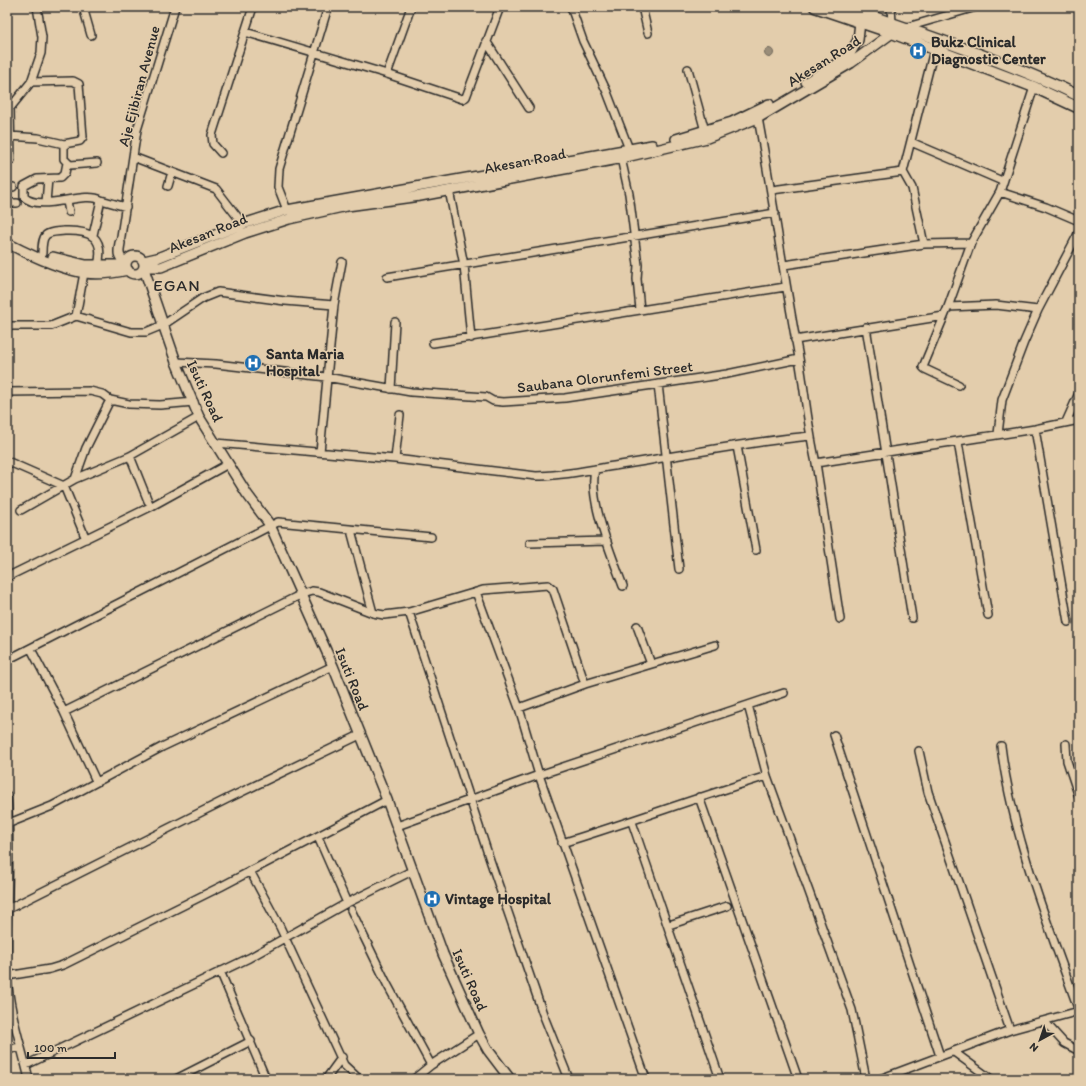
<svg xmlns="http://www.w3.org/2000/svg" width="1086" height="1086" viewBox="0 0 1086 1086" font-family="Itim,sans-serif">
  <rect width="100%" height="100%" fill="#e3cdac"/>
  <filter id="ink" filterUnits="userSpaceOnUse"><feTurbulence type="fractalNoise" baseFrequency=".025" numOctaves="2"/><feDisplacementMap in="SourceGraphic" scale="8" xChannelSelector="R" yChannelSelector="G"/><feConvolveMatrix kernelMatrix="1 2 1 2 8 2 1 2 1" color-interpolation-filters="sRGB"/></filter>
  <g filter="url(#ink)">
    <!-- water -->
    <path fill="#9a8d79" stroke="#6e665a" d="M764.5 53a4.5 4.5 0 1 1 9 0a4.5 4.5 0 1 1-9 0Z"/>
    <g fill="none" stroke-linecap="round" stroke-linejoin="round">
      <!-- street casing -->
      <g stroke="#2b2b2b" stroke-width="10">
        <path id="street" d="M83 7 91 35
          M571 7 583 41 607 92 629 149
          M642 7 648 33
          M891 7 892 23
          M904 28 976 7
          M245 32 387 74 462 99 466 97 469 89 500 7
          M486 41 529 108
          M688 69 705 131
          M387 74 411 7
          M31 82 73 81 79 84 83 137 80 141 64 144V159L70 165 97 163
          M758 118C773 198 784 278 799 358 805 393 808 428 816 463L1035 429 1079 420
          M10 136 38 138 64 144
          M911 142 1002 181
          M221 153 213 144 212 135 253 7
          M133 157 216 189 243 224
          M621 158 629 194 638 265 637 279 640 310
          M11 160 10 108 31 82 41 53 42 37 37 7
          M67 163 65 173 60 178 37 179 24 186V197C41 213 84 190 101 200
          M168 186 172 172
          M7 188 13 187
          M449 190 464 265 471 338
          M772 190 903 172
          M1000 192 1046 207 1079 221
          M67 201 69 212
          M46 202 48 179
          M7 203H17
          M287 210 278 187 279 169 328 7
          M93 235 101 200 126 207
          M120 243 137 130 175 7
          M924 244 912 188 903 172 934 50
          M42 253C42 247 42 239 46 235 51 231 59 232 64 231 91 230 105 237 98 266
          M784 265 924 244 971 243
          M387 277 775 213
          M948 307 996 305 1038 310
          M76 316 84 273
          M7 326H51L76 316 131 332H146L163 325 203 298 218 292 285 301 334 305
          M866 327 912 618
          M795 340 944 316
          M433 343 785 287
          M176 362 216 364 326 377 411 392 486 397 493 401 503 402 565 398 727 374 799 359
          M658 384 679 569
          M959 385 925 369 923 367 948 307 971 243 1000 192 1034 87
          M391 389 395 322
          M7 392 90 391 102 394 110 400 129 404 160 405 194 402
          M1066 422 1079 393
          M1035 429 1068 622
          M998 434 1002 400 1024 342 1038 310 1079 232
          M958 442 988 615
          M216 443 395 459 536 476C562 476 588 470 614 466 680 456 744 442 810 436
          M737 446 756 550
          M320 452 334 305 342 262
          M130 456 148 501
          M395 459 400 415
          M7 461 64 486 86 539
          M816 463 840 619
          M595 469C588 500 612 556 623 586
          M75 479 86 448 110 400
          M21 510 75 479 130 456 199 417
          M352 534 373 613
          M530 543 607 541
          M7 577 150 507 228 464
          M476 592 519 708 539 775 646 1079
          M409 612 490 860 543 1014 569 1079
          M637 626 651 664
          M31 649 64 712 96 781
          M7 660 278 522 431 537
          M748 705 767 776 852 1010 866 1079
          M519 708 585 684 715 645
          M64 712 302 594 312 591 319 592 373 613 384 615 409 612 483 590 548 585 553 589 585 684
          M834 735 940 1056
          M1066 744 1067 761 1079 797
          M1001 746C1012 835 1049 927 1079 1011
          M919 751 928 792 1010 1030
          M7 795C12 855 5 915 7 975 9 1010 21 1045 29 1079
          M699 797 798 1079
          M632 822 720 1079
          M7 824 52 806 162 747 333 666
          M397 826 539 775 784 693
          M318 837 347 903
          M562 843C631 822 698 797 767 776
          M250 871 280 927 344 1065 359 1079
          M8 909 229 798 360 735
          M351 910 387 984 431 1065
          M669 925 727 906
          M220 971 266 1079
          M7 976 50 969 63 965 222 886 387 800
          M1045 1022 1064 1043 1079 1051
          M7 1050 20 1047
          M954 1052 991 1079
          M26 1065 249 958 347 903 412 871
          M176 1079 251 1041
          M326 1079 342 1057
          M414 1079 431 1065 479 1034
          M880 1079 1010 1030 1079 1011"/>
      </g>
      <!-- secondary casing -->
      <g stroke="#2b2b2b" stroke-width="12">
        <path id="secondary" d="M806 82 848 57 858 40 860 22
          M676 139 732 122 769 104
          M7 243C30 255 59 269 85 273 99 275 114 273 128 270
          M120 243C118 253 118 257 126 263
          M126 265a9 9 0 1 1 18 0a9 9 0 1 1-18 0Z
          M53 257 86 265H126
          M144 261 157 258 243 224 287 210 652 145
          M144 267H161L245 233 289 219 347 206 420 196 613 160 707 138 758 118 851 63 892 33
          M144 269 176 362 199 417 247 494 270 525 333 666 387 800 443 954 479 1034 488 1050 510 1079"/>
      </g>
      <!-- primary casing -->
      <g stroke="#2b2b2b" stroke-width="13">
        <path id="primary" d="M815 7 892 33 1034 87 1079 108
          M846 7C924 35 1004 60 1079 96"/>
      </g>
      <!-- street -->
      <use href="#street" stroke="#e3cdac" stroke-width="7"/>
      <!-- secondary -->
      <use href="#secondary" stroke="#e3cdac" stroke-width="9"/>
      <!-- primary -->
      <use href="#primary" stroke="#e3cdac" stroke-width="10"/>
    </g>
  </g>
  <!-- icons -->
  <defs>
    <g id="hospital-disc" transform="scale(0.9)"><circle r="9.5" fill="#1f6fb2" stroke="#e3cdac"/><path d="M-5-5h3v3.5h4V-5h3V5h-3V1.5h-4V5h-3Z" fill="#fff"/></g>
  </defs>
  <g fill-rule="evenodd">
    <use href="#hospital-disc" x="918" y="51"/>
    <use href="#hospital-disc" x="253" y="363"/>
    <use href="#hospital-disc" x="432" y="899"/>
  </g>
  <g text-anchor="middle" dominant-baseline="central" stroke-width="3" stroke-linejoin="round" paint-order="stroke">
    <!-- poi labels -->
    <g font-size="15" font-weight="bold" fill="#2b2b2b" stroke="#e3cdac" text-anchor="start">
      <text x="931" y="42">Bukz Clinical<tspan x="931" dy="17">Diagnostic Center</tspan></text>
      <text x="266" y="354">Santa Maria<tspan x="266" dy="17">Hospital</tspan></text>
      <text x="445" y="899">Vintage Hospital</text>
    </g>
    <!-- street labels -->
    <g font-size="15" fill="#2b2b2b" stroke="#e3cdac">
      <text transform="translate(824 61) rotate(-32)">Akesan Road</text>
      <text transform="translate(139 86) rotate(-75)">Aje Ejibiran Avenue</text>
      <text transform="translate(525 161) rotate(-11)">Akesan Road</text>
      <text transform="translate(208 233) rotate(-22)">Akesan Road</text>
      <text transform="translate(605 377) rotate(-7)">Saubana Olorunfemi Street</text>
      <text transform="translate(205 391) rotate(65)">Isuti Road</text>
      <text transform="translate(352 679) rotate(68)">Isuti Road</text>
      <text transform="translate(470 980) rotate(66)">Isuti Road</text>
    </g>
    <!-- quarter labels -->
    <g font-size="17" letter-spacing="1" fill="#2b2b2b" stroke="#e3cdac">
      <text x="177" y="285">EGAN</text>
    </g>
  </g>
  <!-- margin -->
  <rect width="1086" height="1086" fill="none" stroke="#e3cdac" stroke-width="24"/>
  <rect x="12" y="12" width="1062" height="1062" fill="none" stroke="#2b2b2b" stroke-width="1.5" filter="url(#ink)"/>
  <!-- north arrow -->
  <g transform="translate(1040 1040) rotate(220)" stroke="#e3cdac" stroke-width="3" paint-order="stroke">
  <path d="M0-3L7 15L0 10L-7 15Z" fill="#2b2b2b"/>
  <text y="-6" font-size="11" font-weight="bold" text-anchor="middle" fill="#2b2b2b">N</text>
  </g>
  <!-- scale -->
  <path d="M28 1052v6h87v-6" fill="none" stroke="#2b2b2b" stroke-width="2"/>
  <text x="34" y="1052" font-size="12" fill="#2b2b2b" stroke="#e3cdac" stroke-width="3" paint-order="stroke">100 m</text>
</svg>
